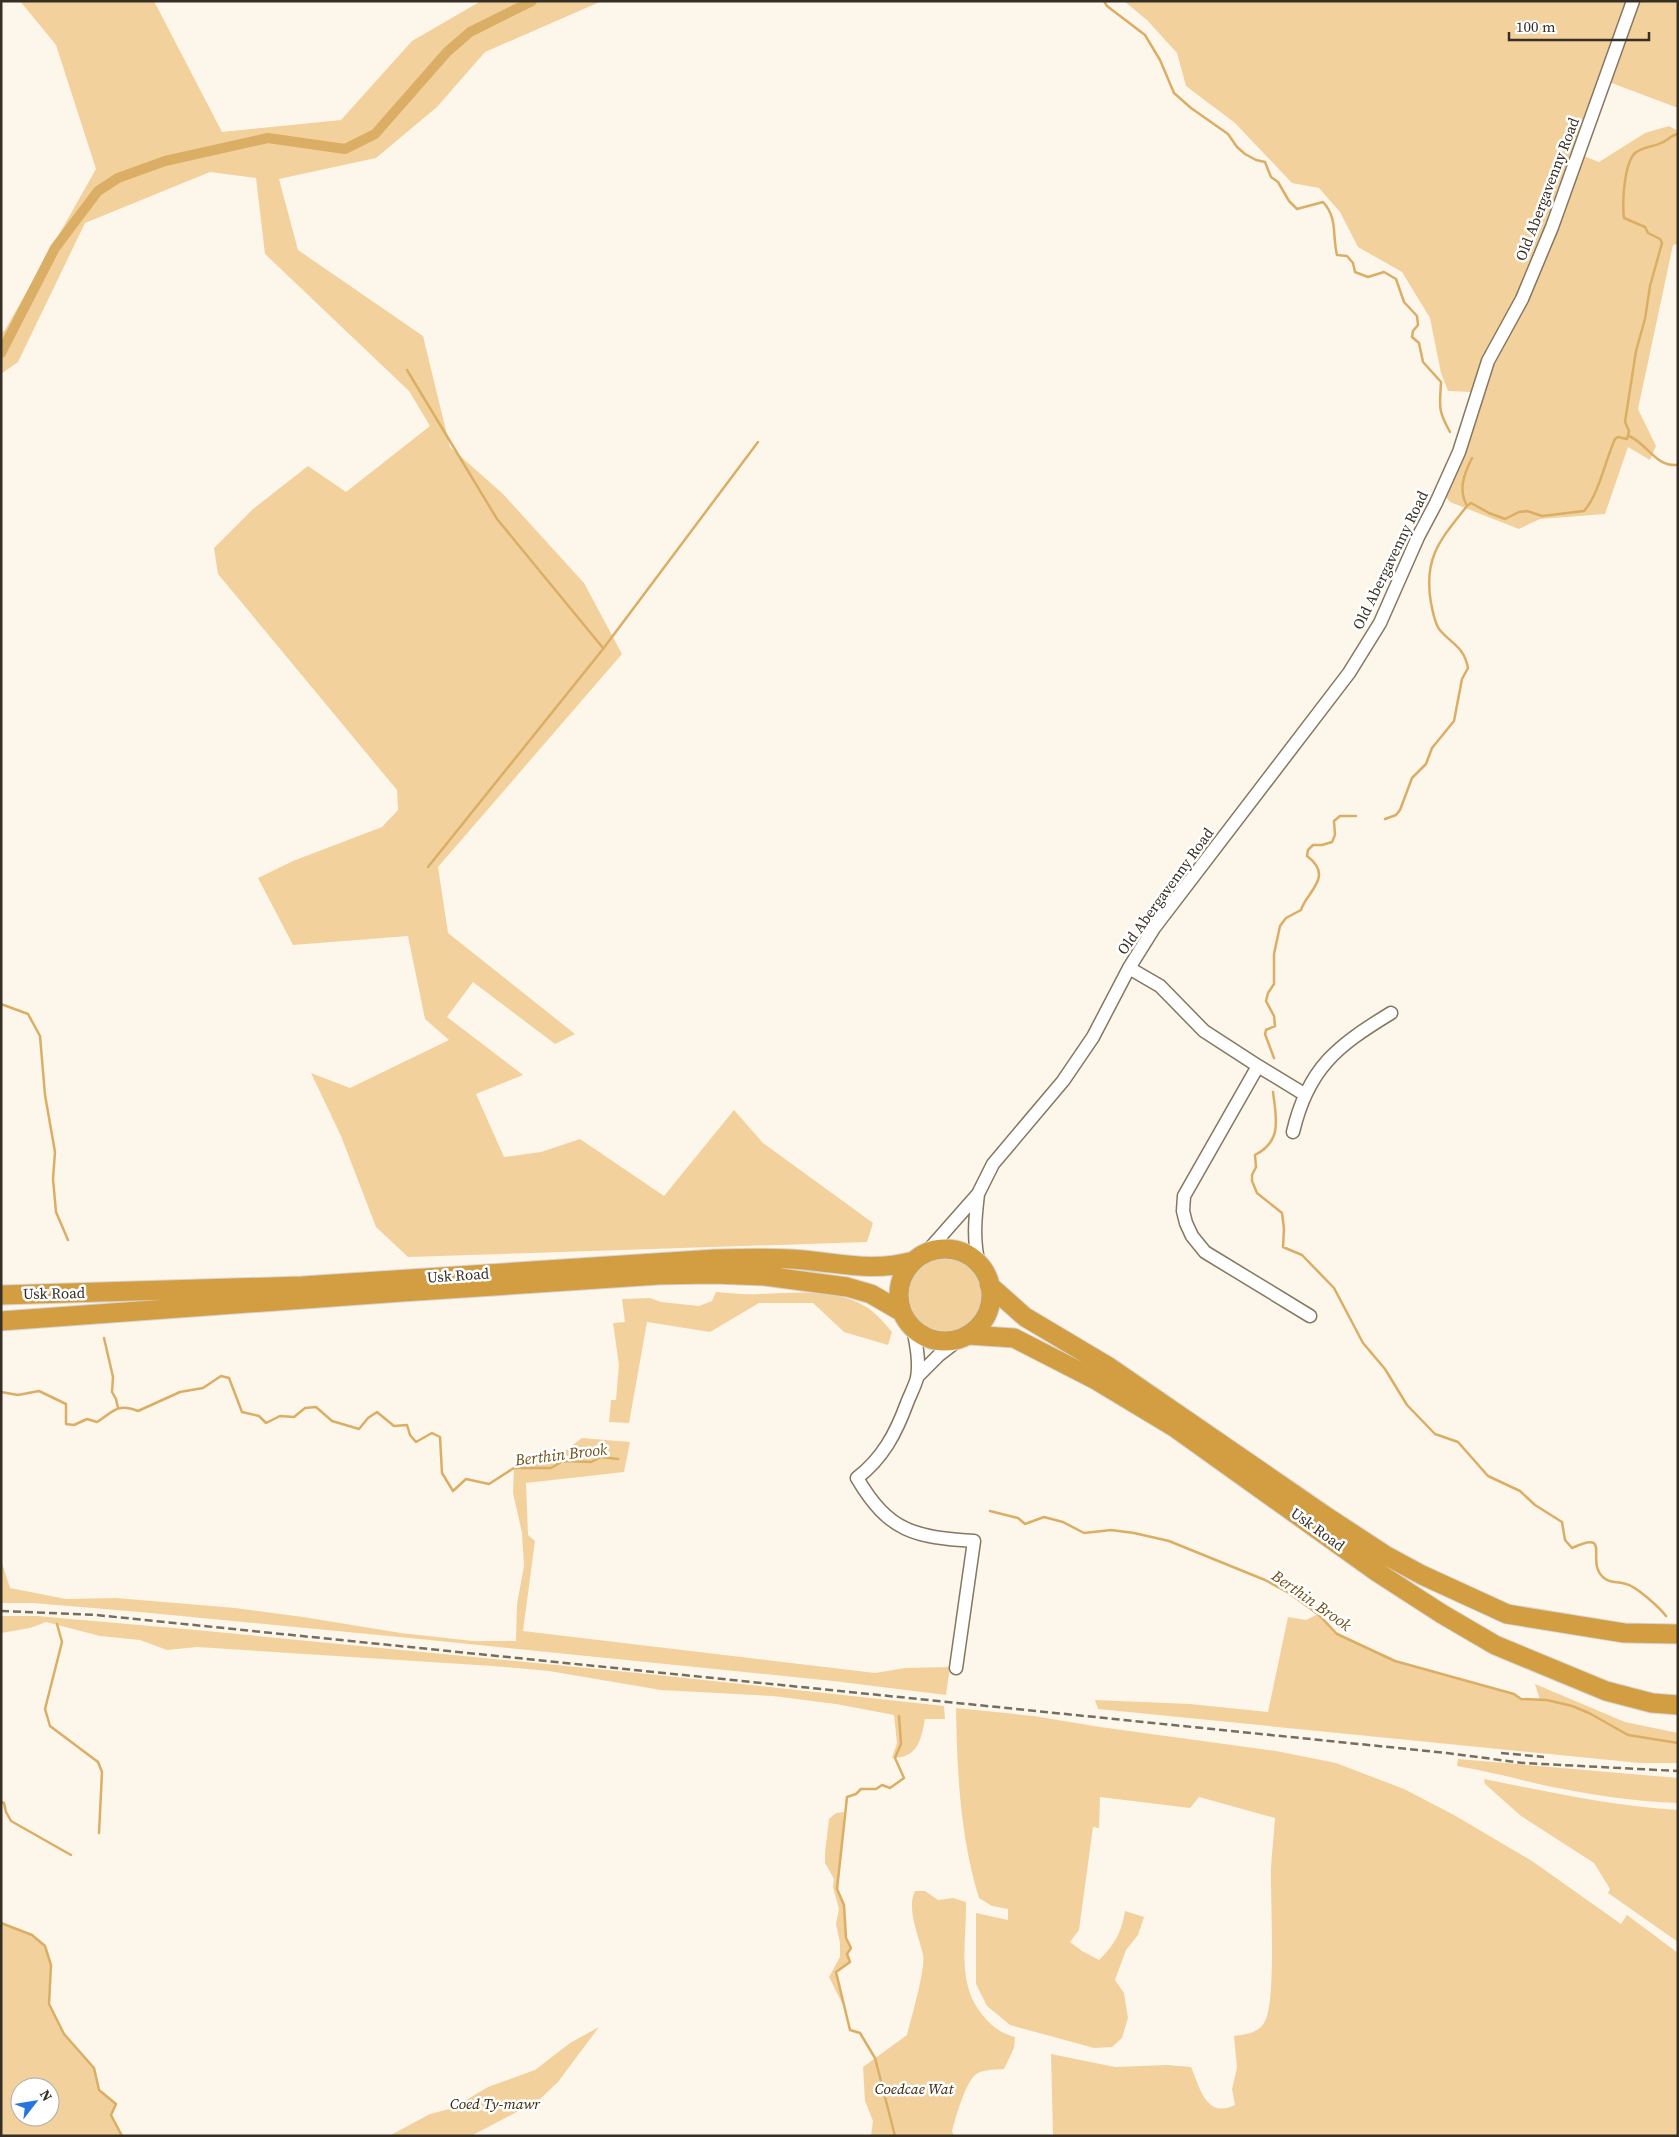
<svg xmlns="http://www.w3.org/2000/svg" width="1679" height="2137" viewBox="0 0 1679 2137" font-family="'Source Serif 4',serif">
  <rect width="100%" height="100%" fill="#fdf6eb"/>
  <!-- green -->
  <path fill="#f3d19c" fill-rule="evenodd" d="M20 1H154L222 132 341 120 412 41 481 1H602L485 52 437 107 376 158 279 179 298 250 423 336 450 447 503 494 584 583 622 654 438 867 448 933 575 1034 555 1044 473 982 447 1017 523 1075 476 1094 504 1157 541 1152 580 1139 664 1196 734 1110 763 1143 873 1223 867 1242 408 1257 376 1227 341 1136 311 1073 350 1088 449 1040 425 1019 408 936 293 945 258 878 293 861 382 827 398 810 397 790 218 574 214 548 253 509 308 466 346 492 430 426 409 391 265 254 256 178 210 172 85 223 18 362 1 374V333L5 330 96 169 56 45Z
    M1124 1H1627L1574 153 1514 304 1472 392 1448 391 1441 373 1430 318 1402 272 1358 247 1340 212 1319 188 1292 183 1235 123 1186 86 1177 53 1147 20Z
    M1637 1H1678V108L1609 82Z
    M1669 126 1678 131V244L1673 245 1638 409 1656 446 1650 460 1628 447 1605 514 1540 519 1519 529 1450 502 1446 497 1503 342 1584 156 1599 162 1645 133Z
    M907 1296a38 38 0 1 1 76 0a38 38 0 1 1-76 0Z
    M716 1292C730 1293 745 1295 759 1294 795 1293 836 1287 868 1308 877 1314 885 1324 892 1332L888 1345 844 1332 813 1303H759L710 1332 647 1322 629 1423 609 1422 611 1400H616L619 1365 613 1323 625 1322 622 1299 650 1298 661 1302 699 1306 712 1301Z
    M582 1438 630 1442 624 1472 526 1483 528 1535 535 1541 523 1631 875 1673 905 1668 950 1667 946 1695 833 1681 420 1639 140 1612 33 1603H1V1560L10 1588 66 1599 116 1598 235 1608 303 1617 401 1633 473 1641H516L517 1604 524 1566 522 1533 513 1493 514 1468 529 1459 562 1453Z
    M1318 1614 1336 1632 1395 1661 1514 1694 1521 1699 1540 1700 1535 1684 1625 1722 1678 1733V1763H1640L1098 1709 1095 1700 1190 1704 1268 1712 1288 1617 1306 1620Z
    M1 1616H37L196 1630 648 1674 944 1706 945 1719H925C921 1740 918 1758 892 1758L897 1743 894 1715 836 1704 773 1696 661 1690 549 1671 493 1666 197 1647 167 1650 140 1640 100 1636 46 1622 30 1628 1 1633Z
    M956 1708 1034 1716 1100 1727 1276 1751 1336 1763 1404 1789 1454 1815 1532 1861 1621 1924 1627 1915 1678 1953V2136H1053L1051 2054 1115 2067 1167 2065 1191 2067C1200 2088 1206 2119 1235 2105L1232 2089 1237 2068 1234 2036C1245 2034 1257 2034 1264 2023 1277 2005 1270 1897 1271 1868 1272 1851 1274 1834 1275 1818L1199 1797 1190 1808 1100 1797 1099 1828 1093 1827 1079 1930 1070 1942 1082 1951 1099 1960C1116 1943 1121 1933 1125 1911L1144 1917 1138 1935 1126 1950 1115 1980 1124 1993 1128 2018 1122 2038 1112 2047 1094 2048 1010 2025 987 2006 976 1984V1913L1008 1920V1909L992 1906 979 1898C960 1837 957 1770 956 1708Z
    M1458 1759 1678 1778V1803C1634 1802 1590 1794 1547 1786 1517 1779 1487 1771 1457 1766Z
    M1484 1779C1549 1792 1612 1806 1678 1810V1942L1608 1893 1610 1889 1594 1863 1521 1816 1485 1784Z
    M844 1812 837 1889 844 1905 846 1938 851 1948 847 1954 850 1962 836 1973 844 2007 829 1977 840 1957V1943L836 1924 839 1909 833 1887 834 1879 825 1863V1853L829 1819 836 1813Z
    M915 1891H925L938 1900 953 1898 966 1902C967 1940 956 1982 981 2013 991 2026 1000 2033 1015 2037L1014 2048 1004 2069C994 2070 981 2069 974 2076 964 2087 956 2117 952 2131L954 2136H871L873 2121 865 2101 863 2067 907 2035C911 2019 926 1968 923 1955 919 1936 906 1909 915 1891Z
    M1 1923 32 1935 45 1946 51 1965 49 2004 64 2034 94 2068 99 2090 116 2104 111 2115 122 2136H1ZM20 2087H50V2117H20Z
    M599 2027 558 2082 538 2101 513 2114 471 2136H389L430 2114 453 2108 488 2087 535 2070 570 2043Z"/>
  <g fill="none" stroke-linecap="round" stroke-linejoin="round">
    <!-- stream -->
    <path stroke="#dbae65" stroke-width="2.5" d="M1104 1 1107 6 1145 35 1160 60 1174 93 1191 108 1228 134 1237 147 1245 154 1256 160 1265 162 1271 177 1278 182 1289 201 1297 209 1323 202C1338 218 1332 235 1337 255L1347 256 1353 263 1355 272 1368 277 1384 272 1396 279 1404 302 1417 316 1418 325 1413 331 1412 337 1419 343 1423 362 1441 382C1440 406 1437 409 1450 432
      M407 370 497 519 603 648
      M1629 436C1648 444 1655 467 1678 465
      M1467 506 1471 503 1489 513 1505 519 1519 512 1527 511 1542 516 1584 511C1599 494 1605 461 1615 439L1618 437 1627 439 1629 431 1625 422 1636 351 1645 319 1650 286 1662 243 1660 239 1648 233 1645 227 1624 218C1622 203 1624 164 1635 153 1642 147 1653 147 1661 143 1667 141 1671 135 1678 134
      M1385 819 1396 815 1400 810 1412 778 1426 764 1432 748 1454 721 1462 679 1468 668C1464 646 1451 644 1439 629 1434 621 1433 612 1431 603 1423 557 1441 539 1467 506 1458 489 1464 474 1472 458
      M428 867 603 649 758 442
      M1 1004 28 1014 40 1036 45 1095 55 1152 53 1179 56 1212 68 1240
      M1274 1058 1265 1034 1266 1030 1275 1026 1274 1016 1266 1001 1268 993 1274 984V954L1280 926 1286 918 1301 910C1306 892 1335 877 1307 856L1308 850 1313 845H1322L1332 842 1335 835 1334 821 1340 816H1356
      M1273 1092C1276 1117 1283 1141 1255 1155L1256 1167 1252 1175V1181L1257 1193 1282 1213 1284 1229 1283 1247 1302 1255 1334 1288 1363 1343 1385 1369 1407 1405 1435 1434 1458 1442 1488 1476 1520 1491 1535 1505 1562 1522 1565 1540 1572 1548C1614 1529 1584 1562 1604 1578 1611 1584 1618 1581 1626 1584 1636 1586 1660 1608 1666 1616
      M104 1338 113 1377 112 1392 116 1399 118 1408
      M1 1392 18 1395 39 1391 66 1404V1424L74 1425 87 1419 97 1422C114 1411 117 1403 138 1411L180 1392 203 1388 221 1376 229 1378 242 1412 259 1416 266 1423 280 1416 294 1417 305 1408 316 1407 332 1421 359 1429 368 1418 377 1412 394 1426 407 1425 410 1435 416 1442 432 1433 440 1437 442 1473 453 1491 466 1479 489 1484 514 1468H551L563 1461 591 1462 601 1457 618 1459
      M990 1511 1018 1518 1025 1524 1044 1517 1063 1522 1084 1533 1111 1530 1134 1533 1169 1541 1265 1580 1289 1593 1318 1614 1337 1634 1395 1661 1514 1694 1521 1699 1547 1700 1572 1706 1589 1713 1628 1735 1678 1743
      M57 1624 62 1642 45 1709 50 1726 98 1762 102 1772 99 1833
      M1 1802 4 1803 6 1812 11 1821 71 1855
      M1 1923 32 1935 45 1946 51 1965 49 2004 64 2034 94 2068 99 2090 116 2104 111 2115 122 2136
      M895 2136 875 2058 860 2033 850 2030 836 1972 850 1962 847 1954 851 1948 846 1938 844 1905 837 1889 847 1797 856 1794 861 1789H876L882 1785 890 1788 904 1778 895 1758 901 1744 899 1716"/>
    <!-- canal -->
    <path stroke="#dbae65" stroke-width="10" d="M1 353 55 248 98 191 118 178 165 161 268 138 345 149 375 134 447 52 470 32 532 1"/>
    <!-- minor casing -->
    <g stroke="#86775f" stroke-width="15">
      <path id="minor" d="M1129 968 1160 986 1204 1031 1258 1066 1184 1196 1183 1211 1186 1223 1192 1236 1205 1252 1310 1316
        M1258 1066 1304 1094
        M1293 1132C1308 1068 1337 1046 1391 1013
        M978 1194C975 1219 973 1240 979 1265
        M925 1254 978 1194 993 1164 1063 1081 1093 1037 1129 968 1154 928 1349 673 1380 623 1418 537 1436 503 1459 452 1488 361 1522 299 1552 227 1633 1
        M913 1328C916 1343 920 1362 917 1378 915 1386 910 1395 907 1403 896 1433 883 1458 857 1478 889 1532 914 1537 974 1541L956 1668
        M917 1377 939 1355 961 1338"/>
    </g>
    <!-- highway casing -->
    <g stroke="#d7d5d3" stroke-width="21">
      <path id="highway" d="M899 1295a46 46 0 1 1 92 0a46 46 0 1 1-92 0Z
        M989 1285 1025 1317 1109 1367 1327 1517 1385 1555 1422 1575 1507 1614 1624 1633 1678 1634
        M1 1295 302 1286 715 1259C745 1258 774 1257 804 1260 845 1264 873 1272 914 1261
        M1 1321 402 1292 659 1275 712 1274 765 1276 847 1287 871 1294 902 1312
        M968 1335 1014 1338 1096 1380 1174 1427 1377 1572 1442 1614 1495 1645 1606 1691 1652 1703 1678 1705"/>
    </g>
    <!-- minor -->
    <use href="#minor" stroke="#fff" stroke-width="12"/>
    <!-- highway -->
    <use href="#highway" stroke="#d39e42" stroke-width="19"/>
    <!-- rail -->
    <path stroke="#746d62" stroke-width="2.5" stroke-dasharray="8 4" stroke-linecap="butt" d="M1 1611 96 1615 1447 1753 1523 1763 1678 1771
      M1501 1753 1544 1757"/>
  </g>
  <g text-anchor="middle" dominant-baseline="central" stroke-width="5" stroke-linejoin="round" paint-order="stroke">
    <!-- street labels -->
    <g font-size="15" fill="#362f25" stroke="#fff">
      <text transform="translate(1547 189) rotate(-69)">Old Abergavenny Road</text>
      <text transform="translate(1390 560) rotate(-64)">Old Abergavenny Road</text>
      <text transform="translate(1165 891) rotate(-54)">Old Abergavenny Road</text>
      <text transform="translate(458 1275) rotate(-4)">Usk Road</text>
      <text transform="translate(54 1293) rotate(-1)">Usk Road</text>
      <text transform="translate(1318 1529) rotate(36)">Usk Road</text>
    </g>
    <!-- park labels -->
    <g font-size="15" font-style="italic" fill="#382605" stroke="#fff">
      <text x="914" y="2088">Coedcae Wat</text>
      <text x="495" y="2103">Coed Ty-mawr</text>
    </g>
    <!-- water labels -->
    <g font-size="16" font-style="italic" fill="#6e4f17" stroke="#fff">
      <text transform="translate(561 1454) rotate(-7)">Berthin Brook</text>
      <text transform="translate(1312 1600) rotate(35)">Berthin Brook</text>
    </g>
  </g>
  <!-- border -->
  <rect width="1679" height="2137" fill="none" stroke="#362f25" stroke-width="5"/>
  <!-- north arrow -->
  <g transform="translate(35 2102) rotate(59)"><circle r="24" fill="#ffffff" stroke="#afaca8"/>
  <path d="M0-4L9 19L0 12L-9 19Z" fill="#2874e0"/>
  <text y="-8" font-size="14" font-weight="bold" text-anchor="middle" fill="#362f25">N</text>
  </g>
  <!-- scale -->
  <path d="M1509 32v8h140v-8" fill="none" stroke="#362f25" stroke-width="2.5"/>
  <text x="1516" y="32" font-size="15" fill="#362f25" stroke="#ffffff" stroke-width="4" paint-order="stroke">100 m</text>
</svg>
